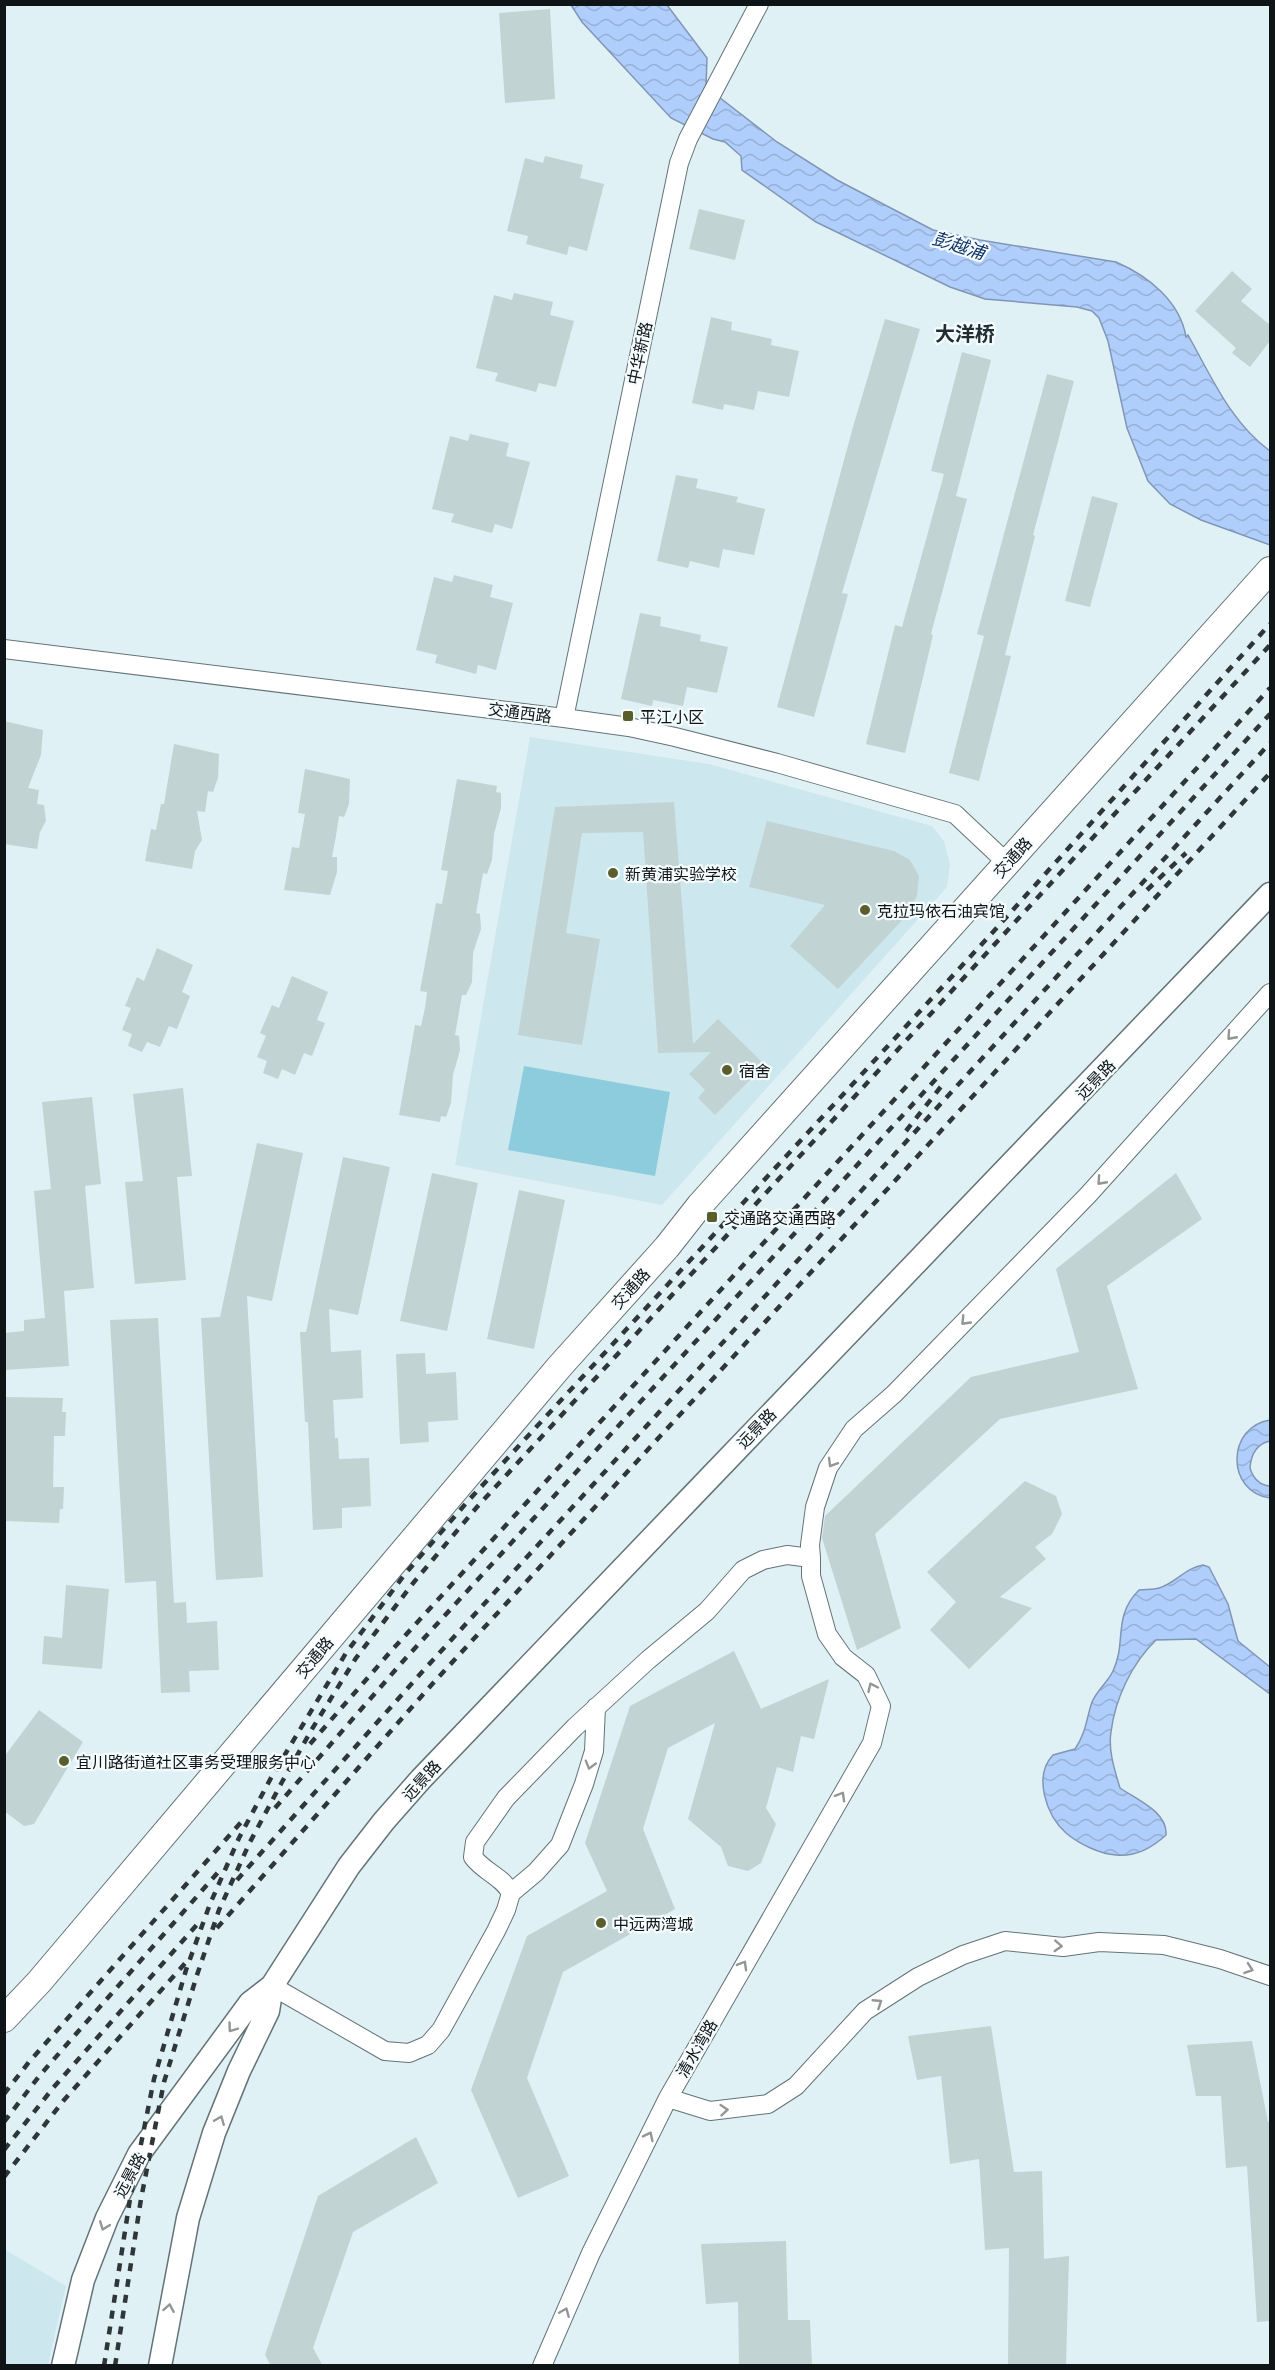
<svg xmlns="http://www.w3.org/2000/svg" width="1275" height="2370" viewBox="0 0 1275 2370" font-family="Lato,'Noto Sans SC',sans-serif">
  <defs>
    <pattern id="water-waves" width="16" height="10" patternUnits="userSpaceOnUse" patternTransform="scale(1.5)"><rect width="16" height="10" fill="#b0cefb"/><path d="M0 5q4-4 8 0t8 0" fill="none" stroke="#96b0d6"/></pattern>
  </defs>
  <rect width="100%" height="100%" fill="#e0f1f6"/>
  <!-- built -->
  <path fill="#cde7ef" d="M530 737 709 764 932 826 944 841 950 865 947 887 662 1205 455 1165Z
    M4 2249 66 2286 48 2365H5Z"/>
  <!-- garden -->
  <path fill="#8dccdd" d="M524 1066 670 1092 655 1176 508 1150Z"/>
  <!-- water -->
  <path fill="url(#water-waves)" stroke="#8096b6" stroke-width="1.5" d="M571 5H667L707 58 706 87 777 142 837 180 933 230 980 240 1116 262C1148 276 1180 301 1186 337L1188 335C1211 376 1231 423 1270 451V545L1201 520 1170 504 1148 481 1127 428 1108 341 1099 318 1092 311 1077 307 985 299 950 287 816 222 742 170 741 156 725 142 713 139 671 118 582 22Z
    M1270 1420V1441C1256 1444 1251 1454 1250 1468 1253 1478 1259 1485 1270 1486V1498C1226 1492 1226 1427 1270 1420Z
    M1203 1565 1209 1567 1228 1604 1238 1641 1270 1667V1694L1196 1639 1156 1640C1132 1663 1115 1699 1111 1732 1108 1751 1115 1771 1120 1788 1136 1799 1168 1812 1166 1835 1153 1847 1135 1857 1116 1855 1100 1854 1079 1844 1066 1833 1046 1815 1033 1776 1053 1755L1075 1749C1086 1733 1086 1720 1092 1702 1097 1690 1108 1682 1113 1671 1127 1642 1112 1617 1139 1590 1145 1589 1153 1590 1159 1588 1176 1583 1185 1568 1203 1565Z"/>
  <!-- building -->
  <path fill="#c1d3d2" d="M550 9 555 99 505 103 499 13Z
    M545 156 583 165 580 178 604 184 587 251 569 246 567 255 526 244 528 236 507 231 525 158 543 163Z
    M699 209 745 220 735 260 689 249Z
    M1232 271 1252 289 1241 301 1270 325V341L1250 367 1232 353 1236 348 1195 311Z
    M514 293 553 302 550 315 574 321 556 387 539 383 536 392 495 381 498 373 476 368 494 295 512 300Z
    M711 317 732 322 731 330 772 339 771 345 799 351 789 397 758 391 754 410 724 404 723 410 692 403Z
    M885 319 920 329 842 593 848 594 814 717 777 707 853 427Z
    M962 352 991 360 956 496 967 499 931 634 933 635 905 753 866 744 895 625 902 627 944 474 931 471Z
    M1047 374 1074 381 1033 535 1035 536 1005 655 1011 656 979 781 949 773 984 636 977 634Z
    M470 434 509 443 506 456 530 462 512 529 495 524 492 533 451 522 454 514 432 509 450 436 468 441Z
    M676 475 698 479 696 488 738 497 736 502 765 509 754 555 723 549 719 568 690 561 688 568 657 561Z
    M1092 496 1118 503 1090 607 1065 601Z
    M454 575 493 585 490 597 513 603 496 670 478 665 476 674 435 663 437 655 416 650 434 577 452 582Z
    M640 613 661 617 660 626 701 635 700 641 728 647 717 693 687 687 683 706 653 700 652 706 621 699Z
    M4 721 43 730 41 755 28 788 39 790 37 804 44 805 46 821 40 832 37 849 4 844Z
    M174 744 219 754 218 778 213 792 208 791 205 812 197 811 202 840 195 851 192 869 145 861 151 829 156 830 161 804H164Z
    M305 769 350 779 349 804 344 817 339 816 336 836 332 857H337V872L330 895 284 890 292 847 299 848 305 814 298 813Z
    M457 779 497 786 496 792 501 793V808L494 834 492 860 487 874 483 873 476 913 480 914 481 929 473 953 472 982 466 995H462L455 1035 459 1036 460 1050 453 1075 451 1103 446 1117 441 1116 440 1122 399 1115 415 1025 421 1026 425 1008 427 992 420 991 436 903 442 904 448 871 441 870Z
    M674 802 693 1044 718 1019 765 1065 715 1115 698 1098 705 1090 689 1074 711 1052 658 1053 643 832 582 833 566 933 600 939 582 1045 518 1035 555 807Z
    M767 821 894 851 910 860 919 876 917 896 906 916 838 989 790 946 825 905 749 887Z
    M157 948 193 965 182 992 190 996 177 1029 169 1026 160 1047 147 1042 142 1052 128 1046 132 1034 122 1030 131 1008 125 1006 137 977 144 981Z
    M292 976 328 992 317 1020 325 1023 312 1056 304 1053 295 1075 282 1069 278 1079 263 1073 267 1061 257 1057 266 1036 260 1033 272 1005 279 1008Z
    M183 1088 192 1176 177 1177 186 1280 135 1284 125 1182 143 1181 133 1094Z
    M92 1097 101 1184 85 1186 94 1288 64 1291 69 1366 4 1370V1333L24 1331V1320L45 1318 34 1191 51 1189 42 1102Z
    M257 1143 303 1153 272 1301 247 1296 263 1577 216 1580 201 1318 220 1317Z
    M343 1157 390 1167 358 1315 329 1309 331 1352 361 1350 363 1398 333 1400 335 1438H338L339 1459 369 1458 371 1506 342 1508V1528L313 1530 308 1422H305L300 1332H306Z
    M432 1173 478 1183 447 1331 400 1321Z
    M1176 1173 1202 1219 1107 1286 1138 1389 1000 1419 875 1534 901 1628 857 1650 822 1538 825 1516 971 1377 1079 1352 1056 1269Z
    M519 1190 565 1200 534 1349 487 1339Z
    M158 1318 174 1603 186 1602 187 1623 217 1621 219 1670 189 1671 190 1692 161 1693 156 1581 125 1583 110 1320Z
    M425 1353 426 1374 456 1372 458 1420 428 1422 429 1442 400 1444 396 1354Z
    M4 1397 63 1398 62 1412H66L65 1436H54L53 1487H64L63 1509H60L59 1523 4 1521Z
    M1025 1481 1056 1496 1062 1514 1052 1534 1035 1547 1046 1559 1000 1597 1032 1608 969 1669 930 1630 956 1602 927 1572Z
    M66 1585 109 1589 102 1669 42 1664 44 1636 62 1638Z
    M734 1651 761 1709 829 1679 814 1739 801 1736 793 1772 777 1767 766 1808 776 1824 761 1863 748 1871 728 1866 721 1847 688 1819 715 1723 668 1748 643 1829 675 1909 563 1972 527 2078 569 2176 518 2198 471 2090 527 1936 607 1891 585 1843 630 1706Z
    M39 1710 83 1742 34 1824 24 1826 4 1811V1757Z
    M991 2026 1014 2172 1042 2171 1044 2259 1069 2256 1066 2366H1008L1009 2248 985 2250 979 2159 950 2164 941 2076 917 2080 908 2036Z
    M1252 2041 1268 2122H1270V2321L1257 2322 1247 2166 1226 2168 1221 2096H1196L1187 2045Z
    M416 2137 438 2183 353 2232 313 2348 323 2366H271L265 2355 318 2196Z
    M786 2241 788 2320H810L812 2366H739L738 2302 706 2304 701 2244Z"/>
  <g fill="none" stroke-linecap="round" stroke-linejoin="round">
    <!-- minor casing -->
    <g stroke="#637377" stroke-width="20">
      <path id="minor" d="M4 649 564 718 629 727 675 737 777 763 955 814 1007 863
        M564 718 679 163 688 139 759 4
        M511 1893 536 1872 560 1845 584 1784 594 1751 596 1707
        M272 1986 385 2051 409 2053 428 2045 441 2030 496 1931 506 1910 511 1893C502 1876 484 1872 473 1857L475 1842 506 1798 575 1727 648 1660 707 1611 743 1570 763 1560 787 1555 811 1558 810 1545 815 1507 828 1468 854 1429 894 1394 1088 1195 1270 993
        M668 2098 710 2111 768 2104 796 2086 865 2011 918 1977 963 1955 1005 1941 1063 1947 1099 1942 1164 1945 1220 1959 1270 1976
        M542 2366 591 2253 668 2098 872 1743 881 1706 866 1675 843 1657 827 1634 811 1576V1558"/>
    </g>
    <!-- tertiary casing -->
    <g stroke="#637377" stroke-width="25">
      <path id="tertiary" d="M63 2366 83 2280 107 2218 139 2154 250 2003 272 1986 349 1866 384 1821 421 1779C703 1483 989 1190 1270 894
        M160 2366 188 2218 214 2133 239 2071 268 2011 272 1986"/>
    </g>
    <!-- secondary casing -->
    <g stroke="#637377" stroke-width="28">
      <path id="secondary" d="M4 2019 39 1982 560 1366 667 1247 700 1205 1270 570"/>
    </g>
    <!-- minor -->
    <use href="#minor" stroke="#fff" stroke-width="18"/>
    <!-- tertiary -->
    <use href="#tertiary" stroke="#fff" stroke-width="22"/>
    <!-- secondary -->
    <use href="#secondary" stroke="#fff" stroke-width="26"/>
    <!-- rail -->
    <path stroke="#2e3638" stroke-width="4.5" stroke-dasharray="8 8" stroke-linecap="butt" d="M1147 890 1186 853
      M906 1131 943 1084
      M310 1744 392 1650 1270 688
      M275 1808 405 1659 1270 714
      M237 1880 422 1672 1270 743
      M217 1928 435 1681 1270 773
      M4 2094 29 2062 243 1820
      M4 2122 40 2075 221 1869
      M4 2150 53 2088 201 1920
      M4 2177 64 2100 187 1961
      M104 2366 130 2199 154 2079 186 1970 210 1904 239 1838 272 1776 346 1653 405 1574 468 1501 993 932 1270 624
      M115 2366 141 2199 164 2082 197 1975 219 1910 250 1842 282 1782 312 1729 356 1658 414 1582 477 1507 1270 645"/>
  </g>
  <!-- one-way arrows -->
  <defs><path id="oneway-chevron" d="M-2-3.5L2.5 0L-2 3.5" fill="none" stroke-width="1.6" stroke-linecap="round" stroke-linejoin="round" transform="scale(1.5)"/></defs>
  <g stroke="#939696">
    <use href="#oneway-chevron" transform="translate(1231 1036) rotate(132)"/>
    <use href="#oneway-chevron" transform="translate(1101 1181) rotate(132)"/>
    <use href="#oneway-chevron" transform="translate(965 1321) rotate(134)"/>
    <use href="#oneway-chevron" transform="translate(832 1463) rotate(121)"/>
    <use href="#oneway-chevron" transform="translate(872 1687) rotate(-115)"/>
    <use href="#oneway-chevron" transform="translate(590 1765) rotate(106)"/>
    <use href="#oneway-chevron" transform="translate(841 1796) rotate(-60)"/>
    <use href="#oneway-chevron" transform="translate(1058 1946) rotate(3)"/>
    <use href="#oneway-chevron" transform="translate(743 1965) rotate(-60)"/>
    <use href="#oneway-chevron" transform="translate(1249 1969) rotate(19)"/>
    <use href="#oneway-chevron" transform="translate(878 2003) rotate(-33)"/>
    <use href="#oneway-chevron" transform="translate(232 2028) rotate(126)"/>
    <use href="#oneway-chevron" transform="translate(724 2110) rotate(-5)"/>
    <use href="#oneway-chevron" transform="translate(220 2120) rotate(-68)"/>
    <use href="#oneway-chevron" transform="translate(649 2136) rotate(-64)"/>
    <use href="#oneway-chevron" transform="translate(104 2226) rotate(111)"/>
    <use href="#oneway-chevron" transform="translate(169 2308) rotate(-80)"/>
    <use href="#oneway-chevron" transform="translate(565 2312) rotate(-67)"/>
  </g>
  <!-- markers -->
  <g fill="#5a5e2c" stroke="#f5fcfe" stroke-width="2">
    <rect x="622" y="710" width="12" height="12" rx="3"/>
    <circle cx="613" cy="873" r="6"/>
    <circle cx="865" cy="910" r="6"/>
    <circle cx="727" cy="1070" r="6"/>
    <rect x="706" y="1211" width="12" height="12" rx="3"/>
    <circle cx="64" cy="1761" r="6"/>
    <circle cx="601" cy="1923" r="6"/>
  </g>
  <g text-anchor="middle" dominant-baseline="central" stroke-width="4.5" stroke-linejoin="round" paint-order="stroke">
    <!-- street labels -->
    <g font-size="16" fill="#0f1516" stroke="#f5fcfe">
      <text transform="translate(639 353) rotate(-78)">中华新路</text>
      <text transform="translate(520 712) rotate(7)">交通西路</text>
      <text transform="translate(1012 857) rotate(-48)">交通路</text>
      <text transform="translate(1095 1079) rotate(-46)">远景路</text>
      <text transform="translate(630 1288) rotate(-48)">交通路</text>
      <text transform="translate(756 1428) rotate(-46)">远景路</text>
      <text transform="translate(314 1657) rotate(-50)">交通路</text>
      <text transform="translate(421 1780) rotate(-48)">远景路</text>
      <text transform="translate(696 2048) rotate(-60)">清水湾路</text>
      <text transform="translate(129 2175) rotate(-62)">远景路</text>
    </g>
    <!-- poi labels -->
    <g font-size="16" fill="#0f1516" stroke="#f5fcfe" text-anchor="start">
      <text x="640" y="716">平江小区</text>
      <text x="625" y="873">新黄浦实验学校</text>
      <text x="877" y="910">克拉玛依石油宾馆</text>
      <text x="739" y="1070">宿舍</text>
      <text x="724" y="1217">交通路交通西路</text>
      <text x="76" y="1761">宜川路街道社区事务受理服务中心</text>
      <text x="613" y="1923">中远两湾城</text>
    </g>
    <!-- water labels -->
    <g font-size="18" font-style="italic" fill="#0f3368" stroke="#f5fcfe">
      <text transform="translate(959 245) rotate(17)">彭越浦</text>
    </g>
    <!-- quarter labels -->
    <g font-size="20" font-weight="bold" fill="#202e31" stroke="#f5fcfe">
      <text x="965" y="333">大洋桥</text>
    </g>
  </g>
  <!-- border -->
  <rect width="1275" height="2370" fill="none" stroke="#0f1516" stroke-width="12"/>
</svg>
